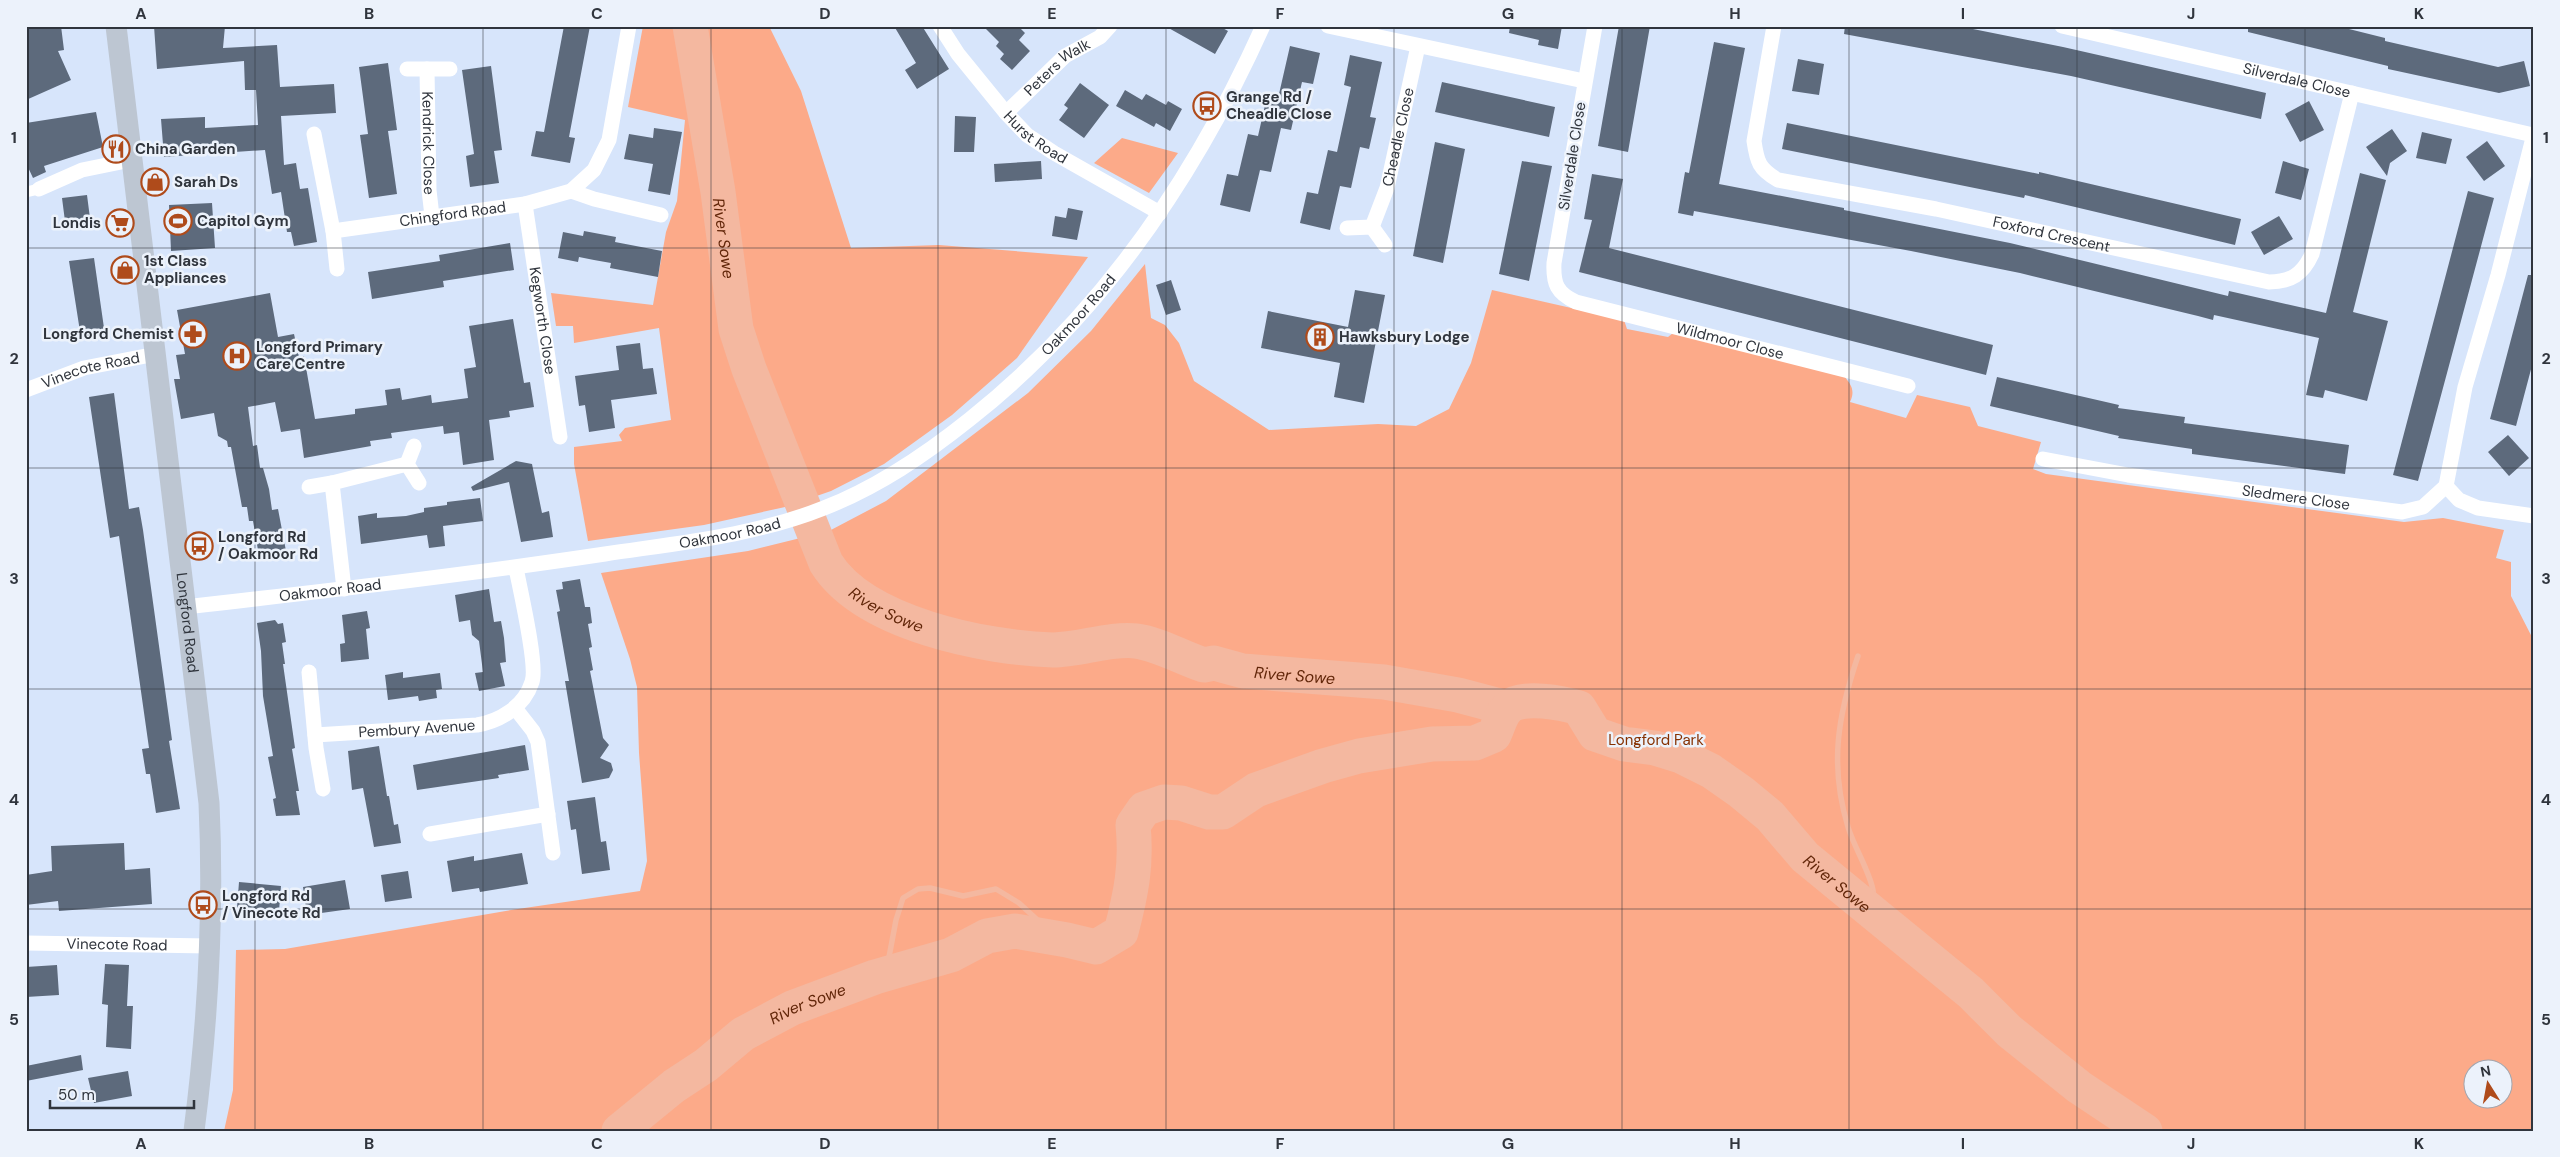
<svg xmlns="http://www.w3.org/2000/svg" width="2560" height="1157" viewBox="0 0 2560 1157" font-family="'DM Sans',sans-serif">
  <rect width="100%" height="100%" fill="#d7e5fb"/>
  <!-- green -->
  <path fill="#fcaa89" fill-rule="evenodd" d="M643 26H769L801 91 851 248 939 245 1088 257 1017 358 952 415 884 464 831 491 785 507 704 525 588 541 574 464V447L622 441 619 435 625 428 671 420 659 328 574 343 573 326H556L551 293 653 305 666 232 677 201 685 120 628 107Z
    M1122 138 1178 153 1149 193 1094 163Z
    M1145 264 1151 318 1165 325 1179 343 1194 381 1269 430 1378 424 1416 426 1449 409 1471 363 1492 290 1624 320 1627 329 1668 337 1673 333 1845 377C1852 386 1855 391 1850 402L1906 418 1917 395 1970 407 1978 426 2041 442 2033 469 2046 474 2404 522 2443 518 2504 530 2496 558 2511 562V596L2534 641V1131H224L233 1090 236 950 285 949 511 910 640 891 647 861 639 753 637 687 630 659 601 573 748 551 829 531 886 501 1028 393 1091 331ZM2472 1070H2502V1100H2472Z"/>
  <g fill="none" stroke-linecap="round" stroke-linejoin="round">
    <!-- stream -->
    <path stroke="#f4b8a0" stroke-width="5.5" d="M1858 656C1838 715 1829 765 1848 827 1854 847 1869 870 1873 890 1874 897 1871 906 1871 913
      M875 977 889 957 896 920 903 898 918 889 930 888 963 896 996 889 1019 903 1057 938"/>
    <!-- river -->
    <g stroke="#f4b8a0" stroke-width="35">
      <path id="s1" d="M690 26 718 192 736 329 749 369 826 563C864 624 986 648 1053 650 1079 650 1110 638 1136 641 1159 644 1182 658 1204 665L1214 663 1243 671 1384 682 1458 695 1507 708"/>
      <path id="s2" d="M619 1131 674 1086 706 1065 743 1034 792 1008 875 977 951 955 987 936 1015 931 1067 940 1096 947 1121 932C1131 894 1137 865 1133 825L1144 809 1164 802 1181 803 1209 812H1223L1256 790 1323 766 1359 756 1432 744 1475 743 1494 735C1498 727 1501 713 1509 707 1522 695 1563 703 1579 708L1595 734 1624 744 1655 748 1681 756 1711 771 1741 792 1770 816 1805 857 1971 993 2009 1031 2079 1087 2145 1131"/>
    </g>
  </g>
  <!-- building -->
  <path fill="#5d6a7c" d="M26 26H61L64 50 58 51 71 80 26 100Z
    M154 26H225L223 48 277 45 280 87 334 84 336 113 281 116 284 165 296 163 300 189 308 188 317 242 294 246 291 232H287L281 192 272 194 265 150 164 157 161 119 205 117V128L258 125 256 90H245L244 61 157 69Z
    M564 26H590L569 137 575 138 570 163 531 156 536 131 544 132Z
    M894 26H922L949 69 917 89 905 70 916 63Z
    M983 26H1018L1025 33 1019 40 1030 51 1012 70 1000 59 1004 54 996 46 999 42Z
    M1165 26H1219L1228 31 1215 54Z
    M1510 26H1562L1558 49 1538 45 1539 40 1509 33Z
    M1619 26H1650L1628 152 1598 146Z
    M1845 26H1958L2063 47 2266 93 2261 119 2071 76 1844 34Z
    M2248 26H2337L2385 38V41L2498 67 2524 61 2530 86 2499 93 2388 69V66L2248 32Z
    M1714 42 1745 48 1719 184 1844 208V210L2010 243 2228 296 2229 291 2326 313 2360 173 2386 180 2353 312 2388 321 2367 401 2325 390 2323 398 2306 395 2319 338 2214 315 2213 320 2198 316 2020 273 1911 251 1694 211 1693 216 1678 213 1685 172 1689 173Z
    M1290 46 1320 53 1313 84 1302 82 1291 130 1281 128 1271 172 1260 170 1250 212 1220 205 1227 174 1238 176 1248 134 1258 136 1268 92 1279 94Z
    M1350 55 1382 62 1370 117 1376 118 1369 149 1360 147 1351 188 1340 186 1330 230 1300 223 1307 192 1318 194 1328 150 1337 152 1351 87 1344 85Z
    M1798 59 1824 64 1819 95 1792 91Z
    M388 63 397 130 388 131 397 194 369 198 360 135 368 134 359 67Z
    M491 66 502 150 494 151 499 183 470 187 466 156 474 154 462 70Z
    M1442 82 1555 107 1549 137 1435 112Z
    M1080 83 1109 105 1084 138 1059 120 1068 108 1064 105Z
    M1125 90 1142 100 1146 94 1166 105 1168 101 1182 109 1170 131 1156 123 1154 127 1116 106Z
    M2309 101 2324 130 2300 142 2285 114Z
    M96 112 103 147 44 166 46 172 33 178 26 163V123Z
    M955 116 976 117 974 152H954Z
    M1787 123 2039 174V172L2241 219 2235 245 2025 195 2024 198 1782 149Z
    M654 128 682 132 670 195 648 191 653 164 624 159 629 134 653 138Z
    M2392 129 2407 151 2390 163 2387 176 2366 147Z
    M2422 132 2452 139 2446 164 2416 158Z
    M2487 141 2505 166 2484 181 2466 157Z
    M1435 142 1465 149 1443 263 1413 256Z
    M1041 161 1042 179 995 182 994 164Z
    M1522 161 1552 166 1529 281 1499 274Z
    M2283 161 2309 169 2301 200 2275 193Z
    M1592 174 1623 179 1609 248 1993 345 1986 375 1579 272 1592 220 1584 219Z
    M2468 191 2494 198 2418 481 2393 475Z
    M87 195 91 226 66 229 62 198Z
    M212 203 215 248 171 251 169 205Z
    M1068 208 1083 211 1077 240 1052 236 1055 216 1066 218Z
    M2279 216 2293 239 2264 255 2251 232Z
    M584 231 616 237 615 242 662 251 658 277 610 268 611 263 594 260 579 257 578 262 558 258 563 232 583 236Z
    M510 243 514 270 443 281 444 287 372 299 368 272 440 261 439 255Z
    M94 258 105 335 81 338 69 261Z
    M2528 275H2534V358L2516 426 2490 419Z
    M1171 280 1181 310 1166 315 1156 285Z
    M1355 290 1385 295 1364 403 1334 397 1340 363 1261 348 1268 311 1348 327Z
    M270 293 278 337 294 334 299 357 304 356 315 419 355 414V409L387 405 385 390 400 388 402 400 431 395 432 403 468 398 464 369 476 367 469 326 513 319 524 383 530 382 534 407 509 411 510 417 489 420 494 460 463 465 459 432 444 434 443 426 391 433 392 438 370 441 371 446 304 458 300 429 281 432 275 402 248 407 253 446 257 445 260 468H263L269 489 272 510 278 509 286 551 259 556 253 521H249L247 507H242L231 447H228L227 441 218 436 214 413 181 419 174 379H180L176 355 185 354 177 310Z
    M640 343 643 369 653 368 657 394 611 400 615 428 589 432 585 405 579 406 575 376 619 370 616 346Z
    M1997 377 2119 405 2118 408 2185 417 2184 423 2349 445 2345 474 2192 454V449L2118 438 2119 436 1990 406Z
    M114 393 129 509 139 507 143 530 172 740 169 741 180 809 156 813 150 774H146L142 749 149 748 119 536 110 538 89 397Z
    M2508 435 2529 458 2509 476 2488 452Z
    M516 461 532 464 542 513 549 511 553 537 521 542 509 482 473 491 471 487Z
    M480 498 483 521 443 526 445 546 429 548 427 535 361 544 358 516 377 513V518L406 516 424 512V508L447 505V502Z
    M580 579 585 607H590L592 623 588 624 592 647 589 648 593 670 590 671 603 738 609 745 600 758 611 763 613 770 609 778 582 783 565 681H569L557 612 560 611 556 590 563 589 562 582Z
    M489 589 494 622 501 621 504 638 506 662 500 663 505 686 479 691 475 673 483 672 479 641 472 635 470 620 459 622 455 595Z
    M367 611 370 628 366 629 369 659 341 662 340 644 345 643 342 615Z
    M275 620 278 624 283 623 286 642 282 643 285 664H283L295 748 292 749 299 791H296L300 815 276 816 273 799 276 798 268 757 273 756 263 696 261 651 257 623Z
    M403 672V678L440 673 442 689 436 690 437 698 419 701 418 696 388 700 385 675Z
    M525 745 529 770 498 775 499 778 417 790 413 765Z
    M379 746 387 796H389L394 825 398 824 401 843 374 847 363 788 352 790 348 751Z
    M595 797 601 842 606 841 610 870 582 874 576 829 571 830 567 801Z
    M124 843 125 870 150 868 152 904 59 911 58 901 26 905V875L52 871 51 846Z
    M522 853 528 884 480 892 479 888 452 892 447 861 474 856V861Z
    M408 871 412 898 385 902 381 875Z
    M345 880 350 909 307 915 303 887Z
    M239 882 281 886 279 911 237 908Z
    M105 964 129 965 127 1006H133L131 1049 106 1047 108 1005 102 1004Z
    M57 965 59 995 26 997V967Z
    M81 1055 83 1070 26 1081V1066Z
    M128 1071 132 1096 94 1103 88 1078Z"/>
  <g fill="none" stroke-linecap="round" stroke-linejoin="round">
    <!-- pedestrian -->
    <path stroke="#fff" stroke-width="11" d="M26 192 39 189"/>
    <!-- minor -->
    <g stroke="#fff" stroke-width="15">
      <path id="s3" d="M940 26 958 54 1006 113 1027 135 1054 153 1160 213"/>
      <path d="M1328 26 1584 81"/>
      <path id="s4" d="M1595 26 1554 263C1553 284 1557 293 1576 302L1908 386"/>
      <path id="s5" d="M1774 26 1754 141C1757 162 1759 169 1778 180L1936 209 2269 282C2291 282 2303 274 2312 254L2352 93"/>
      <path id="s6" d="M2062 26 2533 135"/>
      <path d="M407 69H450"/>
      <path id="s7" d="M427 69 429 190 432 216"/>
      <path id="s8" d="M1006 113 1065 56 1100 37 1110 26"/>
      <path d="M314 134 333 231 337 269"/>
      <path d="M39 189 82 170 131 160"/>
      <path d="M571 191 594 199 661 215"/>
      <path id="s9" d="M525 204 560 437"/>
      <path id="s10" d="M1372 227 1387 188 1418 46"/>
      <path d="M1347 228 1372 227 1385 245"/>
      <path id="s11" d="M333 231 525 204 571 191 594 170 609 140 629 26"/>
      <path id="s12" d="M26 390 84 368 156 354"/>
      <path d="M414 446 407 464 419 483"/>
      <path id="s13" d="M2043 459 2128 475 2402 512 2423 507 2446 486"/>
      <path d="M332 483 344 589"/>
      <path d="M2446 486 2465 387 2498 275 2534 134"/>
      <path d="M2446 486 2459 500 2478 508 2534 516"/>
      <path d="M309 487 332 483 407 464"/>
      <path id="s14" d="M185 607C326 591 465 575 605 554 678 543 754 536 824 508 878 487 925 455 970 419 1100 316 1195 177 1263 26"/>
      <path d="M309 672 316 748 323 789"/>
      <path d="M515 708 533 731 538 742 553 853"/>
      <path id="s15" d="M315 735 477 725C500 721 524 707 532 682 538 666 520 589 516 568"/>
      <path d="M430 834 548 814"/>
      <path id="s16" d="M26 943 209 946"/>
    </g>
    <!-- secondary -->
    <path stroke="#bdc6d2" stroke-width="21" id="s17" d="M116 26 209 803C214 912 208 1022 194 1131"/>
  </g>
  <!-- grid -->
  <path fill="none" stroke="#30353d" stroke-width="1" stroke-opacity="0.55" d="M255 26V1131M483 26V1131M711 26V1131M938 26V1131M1166 26V1131M1394 26V1131M1622 26V1131M1849 26V1131M2077 26V1131M2305 26V1131M26 248H2534M26 468H2534M26 689H2534M26 909H2534"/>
  <!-- icons -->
  <defs>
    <g id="bus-ring" transform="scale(1.4375)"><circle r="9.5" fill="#ecf2fb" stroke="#af4b1b" stroke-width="1.5"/><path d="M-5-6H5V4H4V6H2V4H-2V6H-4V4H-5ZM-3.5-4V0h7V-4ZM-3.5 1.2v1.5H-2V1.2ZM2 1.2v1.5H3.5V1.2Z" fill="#af4b1b"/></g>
    <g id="restaurant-ring" transform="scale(1.4375)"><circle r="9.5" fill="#ecf2fb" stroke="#af4b1b" stroke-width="1.5"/><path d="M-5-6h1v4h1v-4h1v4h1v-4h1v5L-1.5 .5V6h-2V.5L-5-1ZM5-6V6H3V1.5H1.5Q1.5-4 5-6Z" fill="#af4b1b"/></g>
    <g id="shop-ring" transform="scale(1.4375)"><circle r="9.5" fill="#ecf2fb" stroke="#af4b1b" stroke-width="1.5"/><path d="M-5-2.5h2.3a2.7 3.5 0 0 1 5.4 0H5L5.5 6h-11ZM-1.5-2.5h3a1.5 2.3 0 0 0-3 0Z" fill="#af4b1b"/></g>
    <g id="stadium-ring" transform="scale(1.4375)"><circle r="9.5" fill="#ecf2fb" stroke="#af4b1b" stroke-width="1.5"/><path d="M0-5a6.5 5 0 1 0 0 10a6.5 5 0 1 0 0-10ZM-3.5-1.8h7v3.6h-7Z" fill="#af4b1b"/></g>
    <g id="supermarket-ring" transform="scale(1.4375)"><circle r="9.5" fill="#ecf2fb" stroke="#af4b1b" stroke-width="1.5"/><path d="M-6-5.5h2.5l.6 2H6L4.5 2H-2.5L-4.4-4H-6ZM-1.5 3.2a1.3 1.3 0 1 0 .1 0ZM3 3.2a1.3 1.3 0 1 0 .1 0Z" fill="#af4b1b"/></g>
    <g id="pharmacy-ring" transform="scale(1.4375)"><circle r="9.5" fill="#ecf2fb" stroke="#af4b1b" stroke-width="1.5"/><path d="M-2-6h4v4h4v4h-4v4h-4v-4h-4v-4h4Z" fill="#af4b1b"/></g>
    <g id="building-ring" transform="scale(1.4375)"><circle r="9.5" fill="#ecf2fb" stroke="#af4b1b" stroke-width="1.5"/><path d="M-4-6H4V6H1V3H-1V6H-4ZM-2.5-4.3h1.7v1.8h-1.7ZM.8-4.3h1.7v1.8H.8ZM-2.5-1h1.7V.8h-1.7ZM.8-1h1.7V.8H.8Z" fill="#af4b1b"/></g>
    <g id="hospital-ring" transform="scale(1.4375)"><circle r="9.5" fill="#ecf2fb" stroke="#af4b1b" stroke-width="1.5"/><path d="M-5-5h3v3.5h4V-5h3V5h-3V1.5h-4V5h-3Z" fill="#af4b1b"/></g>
  </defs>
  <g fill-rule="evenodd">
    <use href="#bus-ring" x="1207" y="106"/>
    <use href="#restaurant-ring" x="116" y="149"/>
    <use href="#shop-ring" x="155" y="182"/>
    <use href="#stadium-ring" x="178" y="221"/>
    <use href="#supermarket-ring" x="120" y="223"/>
    <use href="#shop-ring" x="125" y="270"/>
    <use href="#pharmacy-ring" x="193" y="334"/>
    <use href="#building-ring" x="1320" y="337"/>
    <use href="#hospital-ring" x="237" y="356"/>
    <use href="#bus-ring" x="199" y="546"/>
    <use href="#bus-ring" x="203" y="905"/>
  </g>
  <g text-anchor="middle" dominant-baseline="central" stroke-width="5" stroke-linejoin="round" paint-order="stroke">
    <!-- street labels -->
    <g font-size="15" fill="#30353d" stroke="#ecf2fb">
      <text stroke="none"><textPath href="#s8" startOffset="69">Peters Walk</textPath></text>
      <text stroke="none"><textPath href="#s6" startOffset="241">Silverdale Close</textPath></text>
      <text stroke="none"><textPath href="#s3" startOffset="148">Hurst Road</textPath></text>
      <text stroke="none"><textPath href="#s10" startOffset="94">Cheadle Close</textPath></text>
      <text stroke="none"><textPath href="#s7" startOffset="74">Kendrick Close</textPath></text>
      <text transform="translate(1572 156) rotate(-81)">Silverdale Close</text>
      <text stroke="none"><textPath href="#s11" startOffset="121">Chingford Road</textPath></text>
      <text stroke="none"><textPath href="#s5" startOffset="444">Foxford Crescent</textPath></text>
      <text stroke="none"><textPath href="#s14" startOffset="970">Oakmoor Road</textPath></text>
      <text stroke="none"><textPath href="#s9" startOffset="118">Kegworth Close</textPath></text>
      <text stroke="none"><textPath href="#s4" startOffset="448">Wildmoor Close</textPath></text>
      <text stroke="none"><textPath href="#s12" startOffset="68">Vinecote Road</textPath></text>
      <text stroke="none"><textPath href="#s13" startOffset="256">Sledmere Close</textPath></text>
      <text stroke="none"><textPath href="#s14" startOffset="550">Oakmoor Road</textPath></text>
      <text stroke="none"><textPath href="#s14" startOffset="146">Oakmoor Road</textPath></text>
      <text stroke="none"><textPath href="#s17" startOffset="601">Longford Road</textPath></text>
      <text stroke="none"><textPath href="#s15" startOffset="102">Pembury Avenue</textPath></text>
      <text stroke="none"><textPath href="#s16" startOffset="91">Vinecote Road</textPath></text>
    </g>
    <!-- poi labels -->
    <g font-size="15" font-weight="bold" fill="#30353d" stroke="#ecf2fb" text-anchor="start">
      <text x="1226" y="97">Grange Rd /<tspan x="1226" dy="17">Cheadle Close</tspan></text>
      <text x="135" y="149">China Garden</text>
      <text x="174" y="182">Sarah Ds</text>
      <text x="197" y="221">Capitol Gym</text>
      <text x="101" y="223" text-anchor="end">Londis</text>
      <text x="144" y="261">1st Class<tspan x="144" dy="17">Appliances</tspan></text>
      <text x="174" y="334" text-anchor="end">Longford Chemist</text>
      <text x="1339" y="337">Hawksbury Lodge</text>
      <text x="256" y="347">Longford Primary<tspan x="256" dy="17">Care Centre</tspan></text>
      <text x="218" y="537">Longford Rd<tspan x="218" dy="17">/ Oakmoor Rd</tspan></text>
      <text x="222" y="896">Longford Rd<tspan x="222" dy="17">/ Vinecote Rd</tspan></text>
    </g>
    <!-- park labels -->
    <g font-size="15" fill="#863102" stroke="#ecf2fb">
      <text x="1656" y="740">Longford Park</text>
    </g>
    <!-- water labels -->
    <g font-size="16" font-style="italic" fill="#622609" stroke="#ecf2fb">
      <text stroke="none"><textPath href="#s1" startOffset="215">River Sowe</textPath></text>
      <text stroke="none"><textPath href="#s1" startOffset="635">River Sowe</textPath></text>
      <text stroke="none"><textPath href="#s1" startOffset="1056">River Sowe</textPath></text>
      <text stroke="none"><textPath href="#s2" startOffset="1484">River Sowe</textPath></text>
      <text stroke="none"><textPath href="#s2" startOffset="229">River Sowe</textPath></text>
    </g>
  </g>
  <!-- border -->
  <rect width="2560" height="1157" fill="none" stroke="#ecf2fb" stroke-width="55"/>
  <!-- north arrow -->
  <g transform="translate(2488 1084) rotate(349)"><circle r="24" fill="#ecf2fb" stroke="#a1a6af"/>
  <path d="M0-4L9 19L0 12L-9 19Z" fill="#af4b1b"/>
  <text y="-8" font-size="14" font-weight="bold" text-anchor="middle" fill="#30353d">N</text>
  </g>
  <!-- scale -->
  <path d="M50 1100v8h144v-8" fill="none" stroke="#30353d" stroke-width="2.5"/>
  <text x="58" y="1100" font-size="15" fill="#30353d" stroke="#ecf2fb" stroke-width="4" paint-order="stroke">50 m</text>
  <rect x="28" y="28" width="2504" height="1102" fill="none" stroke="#30353d" stroke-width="2"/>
  <g font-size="16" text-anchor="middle" font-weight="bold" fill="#30353d">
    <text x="141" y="19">A</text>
    <text x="369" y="19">B</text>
    <text x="597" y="19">C</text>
    <text x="825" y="19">D</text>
    <text x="1052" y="19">E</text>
    <text x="1280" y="19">F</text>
    <text x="1508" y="19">G</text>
    <text x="1735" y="19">H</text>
    <text x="1963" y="19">I</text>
    <text x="2191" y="19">J</text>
    <text x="2419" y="19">K</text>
    <text x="14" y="143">1</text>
    <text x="2546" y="143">1</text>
    <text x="14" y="364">2</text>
    <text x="2546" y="364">2</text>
    <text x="14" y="584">3</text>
    <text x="2546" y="584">3</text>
    <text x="14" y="805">4</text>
    <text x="2546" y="805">4</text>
    <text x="14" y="1025">5</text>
    <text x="2546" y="1025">5</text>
    <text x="141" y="1149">A</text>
    <text x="369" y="1149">B</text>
    <text x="597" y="1149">C</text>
    <text x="825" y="1149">D</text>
    <text x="1052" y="1149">E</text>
    <text x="1280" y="1149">F</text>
    <text x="1508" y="1149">G</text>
    <text x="1735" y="1149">H</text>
    <text x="1963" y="1149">I</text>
    <text x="2191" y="1149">J</text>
    <text x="2419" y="1149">K</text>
  </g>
</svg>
